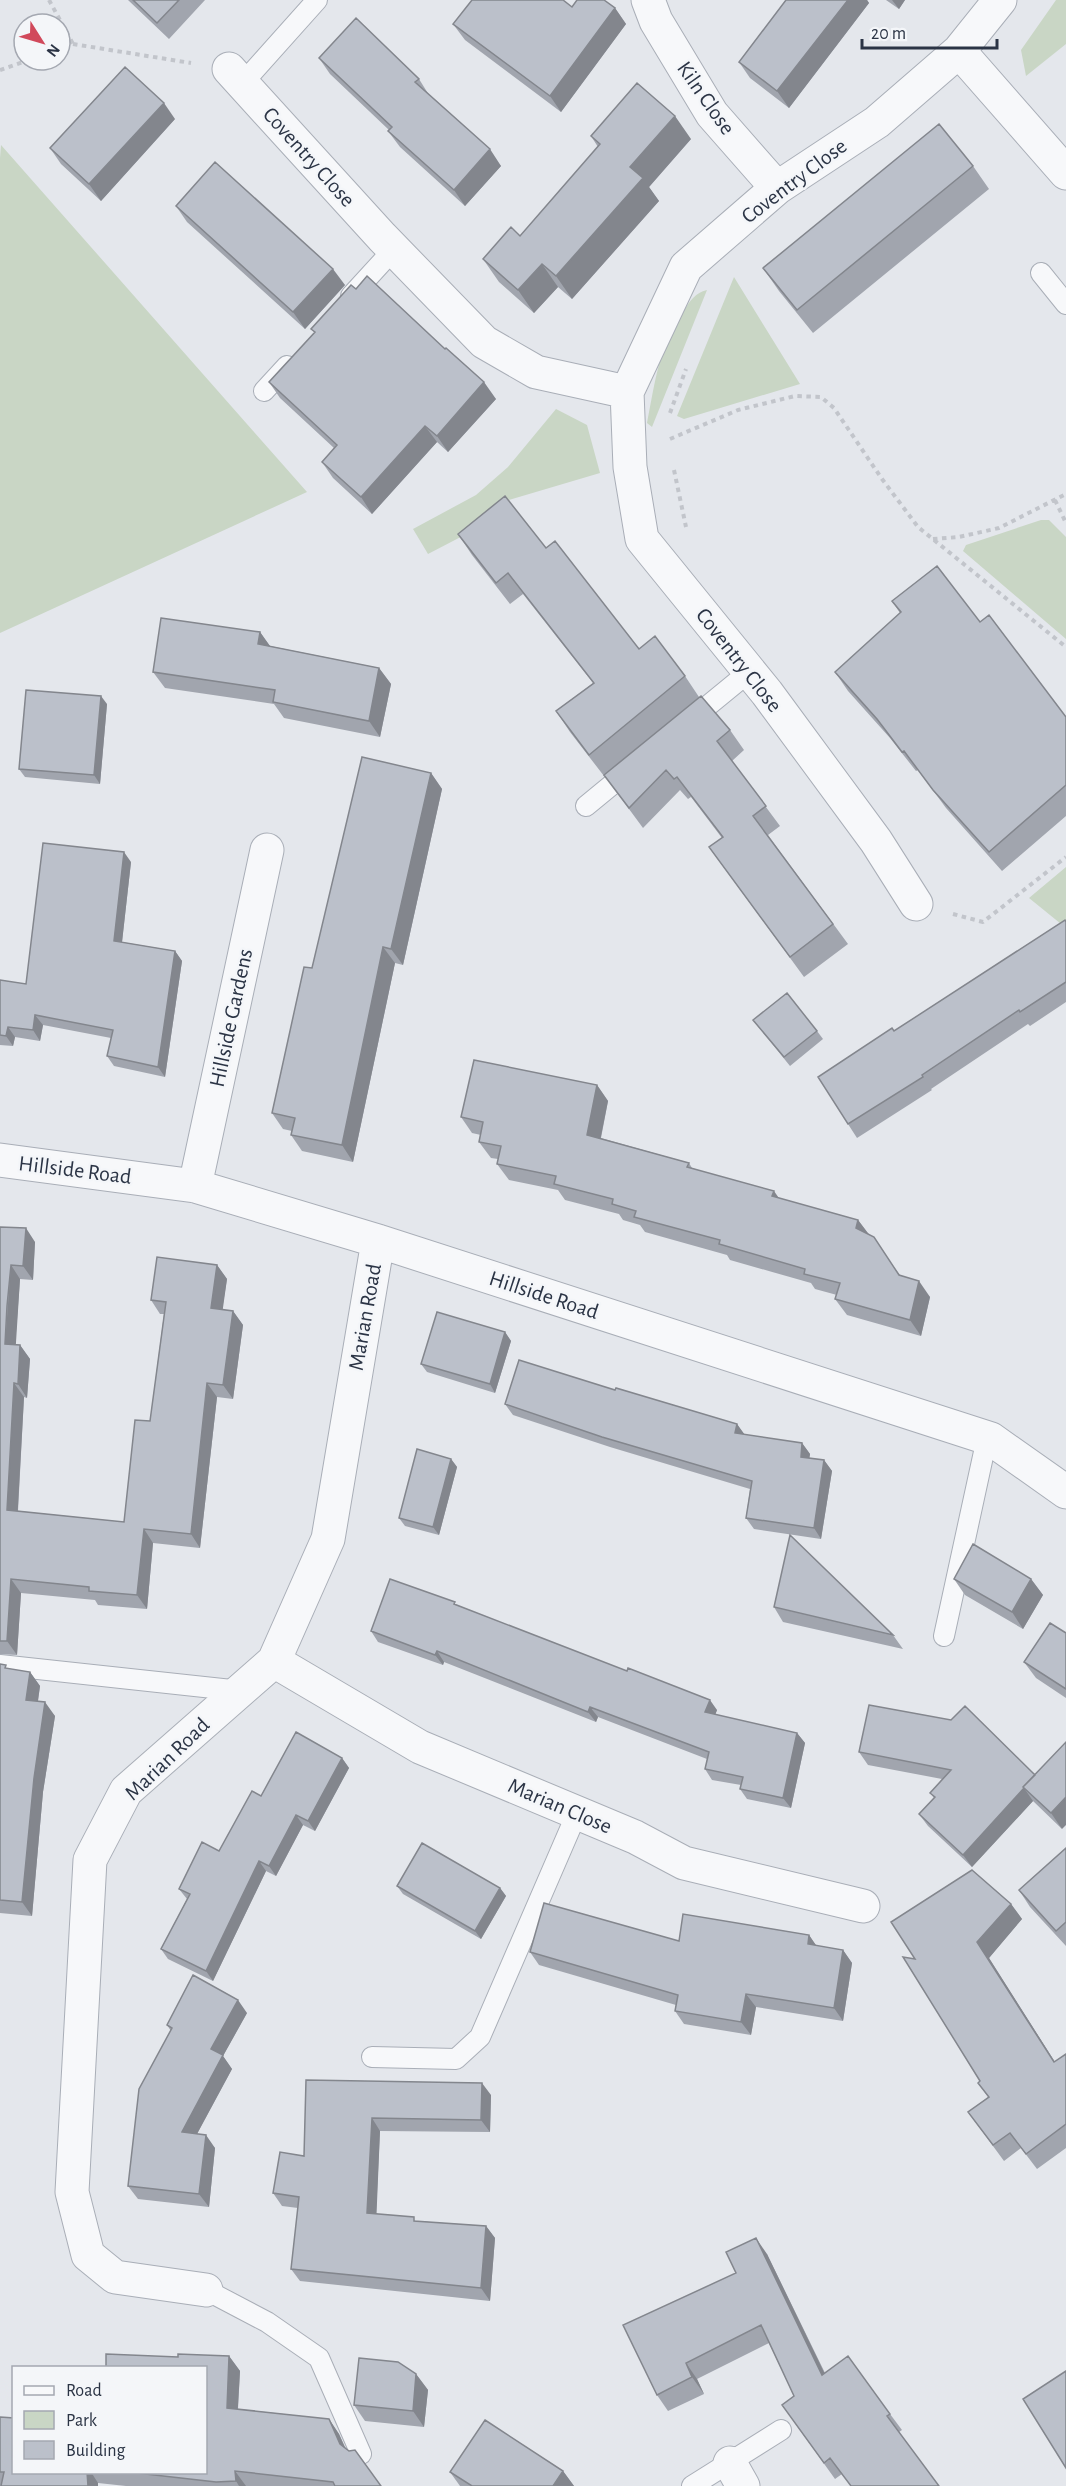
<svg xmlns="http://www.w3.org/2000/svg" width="1066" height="2486" viewBox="0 0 1066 2486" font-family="'Alegreya Sans',sans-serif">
  <rect width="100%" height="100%" fill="#e4e7ec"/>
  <!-- green -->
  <path fill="#c9d6c5" d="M1056 0H1066V44L1026 76 1021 50Z
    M1 145 307 492 0 633V158Z
    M734 277 800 384 684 419 677 416Z
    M707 290 652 427 647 423C655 383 659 344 684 310 691 300 695 293 707 290Z
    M556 409 587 425 600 473 502 502 478 528 428 554 413 529 476 495 508 467Z
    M1041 520H1049L1066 537V639L963 551 966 545Z
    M1066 867V928L1029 898Z"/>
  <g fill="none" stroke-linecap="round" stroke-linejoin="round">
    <!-- service casing -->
    <g stroke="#a9aeb7" stroke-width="22">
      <path id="service" d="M242 84 317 0
        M1041 273 1066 304
        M351 296 394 249
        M264 391 287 366
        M688 722 749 672
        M586 806 631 769
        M944 1636 987 1438
        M0 1665 241 1691
        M372 2057 456 2059 480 2037 577 1813
        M206 2290 267 2322 319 2358 361 2454
        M692 2486 781 2430"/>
    </g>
    <!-- minor casing -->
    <g stroke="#a9aeb7" stroke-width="35">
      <path id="minor" d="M648 0 656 21 712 114 777 188
        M959 51 1066 173
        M229 69 382 237 484 342 536 372 627 392
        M916 904 876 841 767 693 642 539 630 467 627 392 686 267 777 188 877 122 959 51 1000 0
        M0 1160 195 1186 378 1241 991 1439 1066 1492
        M195 1186 267 850
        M274 1661 420 1747 635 1837 684 1863 863 1906
        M206 2290 115 2277 88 2255 72 2192 90 1860 126 1791 274 1661 328 1539 378 1241
        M730 2463 743 2486"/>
    </g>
    <!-- path -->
    <path stroke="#c2c5cb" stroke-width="4" stroke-dasharray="4.5 4.5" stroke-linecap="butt" d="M49 0 73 44 60 48
      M73 44 191 63
      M0 70 29 60
      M670 413 686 369
      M670 439 738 410 795 396 821 397 834 408 882 479 918 527 1066 647
      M674 470 686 527
      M1055 500 1066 523
      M933 539 959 537 999 528 1066 494
      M953 914 983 922 1066 857"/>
    <!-- service -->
    <use href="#service" stroke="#f7f8fa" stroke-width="20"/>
    <!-- minor -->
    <use href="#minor" stroke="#f7f8fa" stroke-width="33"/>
  </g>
  <!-- wall -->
  <path fill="#a1a5ae" d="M128 0H205L169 39Z
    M786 0H867L869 3 789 108 750 78 739 62Z
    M886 0H905L899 9Z
    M572 7 615 8 626 24 561 112 465 40 453 24Z
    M319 58 419 79 429 95 501 166 465 206 400 147 388 131 389 130 330 74Z
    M175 119 101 201 61 164 50 148Z
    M591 136 691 139 649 187 659 201 572 299 558 287 534 313 499 282 483 259 520 236 598 147Z
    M973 166 989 189 813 333 779 291 763 268Z
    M176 206 345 285 305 329 187 222Z
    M311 329 496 399 448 452 437 442 372 514 333 478 322 462 334 448 280 398 269 382 315 333Z
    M458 534 546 548 639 649 685 676 699 697 730 730 744 750 732 761 780 826 768 835 848 944 804 977 709 847 722 838 691 797 688 799 680 790 643 828 604 775V776L570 732 556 711 593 683 523 594 510 604 472 555Z
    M892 601 980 622 1066 717V816L1002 871 946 808 918 770 916 771 890 738 848 691 835 672 900 613Z
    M260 632 270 646 379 668 391 684 380 737 284 718 274 704 165 688 153 672Z
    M107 704 100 784 25 777 19 769Z
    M431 773 442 789 403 965 395 963 353 1162 302 1151 291 1135 292 1131 283 1129 272 1113 312 968Z
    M131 862 122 942 175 951 182 961 165 1077 114 1066 107 1056 111 1038 43 1025 40 1041 15 1037 13 1046 0 1045V980L26 984Z
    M1066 921V1002L1030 1026 1028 1024 931 1089 932 1090 857 1138 848 1124 894 1031Z
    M753 1020 817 1031 823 1039 790 1066Z
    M597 1085 608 1101 601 1138 689 1163 692 1168 779 1198 858 1220 900 1275 930 1297 921 1336 847 1315 835 1299 837 1295 815 1289 811 1283 730 1260 727 1255 645 1232 640 1225 623 1220 619 1214 565 1200 558 1190 509 1180 497 1164 498 1159 491 1158 479 1142 481 1135 472 1133 461 1117Z
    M0 1227 35 1242 33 1280 20 1279 17 1320 15 1345H20L30 1359 27 1398 24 1397 18 1511 124 1522 150 1421 164 1314H160L151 1300 217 1265 227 1279 222 1310 233 1311 243 1325 233 1399 217 1397 200 1548 153 1543 147 1609 98 1605 95 1600 21 1593 17 1655 0 1654Z
    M505 1332 511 1341 495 1393 427 1372 421 1364Z
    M615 1390 737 1424 744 1435 802 1443 810 1454 809 1458 824 1460 832 1471 821 1539 754 1529 746 1518 750 1489 610 1447 513 1415 505 1404Z
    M451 1459 457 1467 439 1535 405 1526 399 1518Z
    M954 1579H1031L1043 1595 1023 1629 965 1595Z
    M457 1605 717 1710 715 1715 797 1733 805 1743 791 1808 747 1799 740 1789 741 1785 712 1780 705 1769 707 1759 598 1717 596 1722 444 1662 443 1665 378 1642 371 1631Z
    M774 1607 893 1635 903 1649 783 1622Z
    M1066 1633V1698L1036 1678 1024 1662Z
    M0 1664 8 1669 30 1672 40 1686 38 1701 55 1716 43 1792 32 1916 0 1913Z
    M859 1752 1035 1775 1062 1829 1033 1801 972 1867 928 1826 919 1814 934 1798 930 1793 942 1779 868 1765Z
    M342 1758 349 1768 315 1831 303 1825 276 1876 266 1871 213 1981 168 1959 161 1949 187 1899 179 1889 219 1851 261 1796Z
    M1066 1848V1946L1030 1907 1019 1890Z
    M397 1886 500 1888 506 1896 481 1939 403 1894Z
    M1011 1904 1022 1919 989 1958 1055 2062 1066 2054V2148L1037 2169 1021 2148 1004 2161 968 2112 988 2097 978 2083 980 2081 915 1959Z
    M809 1935 816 1946 843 1950 852 1963 843 2021 756 2007 751 2035 684 2024 675 2011 676 2005 539 1965 530 1952 679 1941Z
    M247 2013 223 2056 232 2069 197 2134 215 2148 209 2207 138 2199 128 2186 171 2031 167 2025Z
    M306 2080 491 2095 490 2132 380 2131 376 2214 417 2221 486 2226 495 2238 490 2301 300 2281 291 2269 298 2208 282 2206 273 2193 304 2156Z
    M767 2254 825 2373 890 2414 902 2430 899 2432 939 2486H851L842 2474 835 2479 782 2405 794 2396 769 2343 697 2379 704 2394 668 2411 657 2395 736 2273Z
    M229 2356 240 2371 238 2409 329 2419 339 2434 346 2449 381 2486H126L98 2483V2486H0V2417L14 2472H206L178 2357Z
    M416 2374 428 2390 424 2427 365 2421 354 2405Z
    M563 2471 574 2486H460L450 2472Z"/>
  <!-- shaded-wall -->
  <path fill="#83868d" d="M848 0H867L869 3 789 108 777 91Z
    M892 0H905L899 9Z
    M615 8 626 24 561 112 550 96Z
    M164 103 175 119 101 201 89 184Z
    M675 116 691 139 649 187 659 201 572 299 556 276 630 167Z
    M490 149 501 166 465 206 454 190Z
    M542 264 558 287 534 313 518 290Z
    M333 269 345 285 305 329 293 312Z
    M484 382 496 399 448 452 437 436Z
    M425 426 437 442 372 514 361 497Z
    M260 632 272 649 258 644Z
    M379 668 391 684 380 737 369 721Z
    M101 696 107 704 100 784 94 775Z
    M431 773 442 789 403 965 391 949Z
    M124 852 131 862 121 951 114 941Z
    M383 947 395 963 353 1162 342 1145Z
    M175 951 182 961 165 1077 158 1067Z
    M35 1015 43 1025 40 1041 33 1030Z
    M8 1027 15 1037 13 1046 6 1036Z
    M597 1085 608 1101 598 1151 587 1135Z
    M774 1191 785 1207 772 1196Z
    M858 1220 870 1236 856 1228Z
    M26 1228 35 1242 33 1280 23 1266Z
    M11 1265 20 1279 15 1358 5 1344Z
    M217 1265 227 1279 221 1322 211 1308Z
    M919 1281 930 1297 921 1336 910 1320Z
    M233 1311 243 1325 233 1399 223 1385Z
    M505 1332 511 1341 495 1393 490 1384Z
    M20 1345 30 1359 27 1398 18 1384Z
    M14 1383 24 1397 17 1524 7 1510Z
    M207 1383 217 1397 200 1548 191 1534Z
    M737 1424 745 1435 735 1433Z
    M802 1443 810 1454 808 1468 801 1457Z
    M451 1459 457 1467 439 1535 433 1527Z
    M824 1460 832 1471 821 1539 814 1528Z
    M144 1529 153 1543 147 1609 137 1595Z
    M11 1579 21 1593 17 1655 7 1641Z
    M1031 1579 1043 1595 1023 1629 1012 1612Z
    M437 1651 444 1662 443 1665 435 1655Z
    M30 1672 40 1686 36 1714 26 1700Z
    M710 1700 717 1710 712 1723 705 1712Z
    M45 1702 55 1716 43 1792 32 1916 22 1902 34 1778Z
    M590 1707 598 1717 596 1722 588 1712Z
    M797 1733 805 1743 791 1808 783 1798Z
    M342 1758 349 1768 315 1831 308 1821Z
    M1024 1788 1033 1801 972 1867 963 1855Z
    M1066 1797V1825L1062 1829 1051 1813Z
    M296 1815 303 1825 276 1876 269 1866Z
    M259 1861 266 1871 213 1981 206 1971Z
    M500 1888 506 1896 481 1939 475 1931Z
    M1011 1904 1022 1919 989 1958 1065 2078 977 1942Z
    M809 1935 818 1948 808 1944Z
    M843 1950 852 1963 843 2021 834 2008Z
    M746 1994 756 2007 751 2035 741 2022Z
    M238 2000 247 2013 223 2056 232 2069 191 2145 182 2132 211 2049Z
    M482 2083 491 2095 490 2132 481 2120Z
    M372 2118 380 2131 376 2226 367 2213Z
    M206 2135 215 2148 209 2207 199 2194Z
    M486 2226 495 2238 490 2301 481 2288Z
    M756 2238 767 2254 833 2391 822 2375Z
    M229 2356 240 2371 237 2422 227 2408Z
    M686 2363 697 2379 704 2394 692 2377Z
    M416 2374 428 2390 424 2427 413 2411Z
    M329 2419 339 2434 350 2459 340 2444Z
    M235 2471 246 2486H239L236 2481Z
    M563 2471 574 2486H553Z
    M87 2472H91L98 2483V2486H88Z"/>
  <!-- building -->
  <path fill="#bbc0ca" stroke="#83868d" stroke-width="1.5" d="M133 0H179L157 23Z
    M472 0H563L572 7 577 0H604L615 8 550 96 453 24Z
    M786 0H848L777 91 739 62Z
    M356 18 419 79 415 82 490 149 454 190 388 131 392 127 319 58Z
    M125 67 164 103 89 184 50 148Z
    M637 83 675 116 630 167 643 178 556 276 542 264 518 290 483 259 511 227 520 236 600 144 591 136Z
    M939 124 973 166 797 310 763 268Z
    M215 162 333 269 293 312 176 206Z
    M367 276 445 349 446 348 484 382 437 436 425 426 361 497 322 462 337 445 269 382 315 332 311 329 351 285 356 289Z
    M505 496 546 548 555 541 639 649 655 636 685 676 589 755 556 711 594 683 508 573 496 583 458 534Z
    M937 566 980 622 989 615 1066 717V785L989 852 933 790 904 751 902 752 877 719 835 672 901 612 892 601Z
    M161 618 260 632 258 644 379 668 369 721 273 702 275 690 153 672Z
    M26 690 101 696 94 775 19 769Z
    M701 696 730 730 717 741 766 806 753 816 833 924 790 957 709 847 723 837 677 777 674 779 666 770 629 808 604 775Z
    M362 757 431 773 391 949 383 947 342 1145 291 1135 295 1118 272 1113 304 967 312 968Z
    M43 843 124 852 114 941 175 951 158 1067 107 1056 113 1030 35 1015 33 1030 8 1027 6 1036 0 1035V980L26 984Z
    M1065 920 1066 922V982L1020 1012 1019 1010 922 1075 923 1077 848 1124 818 1077 892 1028 894 1031Z
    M787 993 817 1031 784 1057 753 1020Z
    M474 1060 597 1085 587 1135 689 1163 687 1167 774 1191 772 1196 858 1220 856 1228 874 1237 899 1275 919 1281 910 1320 835 1299 840 1283 804 1274 805 1269 719 1244 720 1240 634 1217 636 1211 612 1204 613 1199 554 1184 556 1176 497 1164 501 1146 479 1142 483 1122 461 1117Z
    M0 1227 26 1228 23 1266 11 1265 7 1306 5 1344 20 1345 18 1384 14 1383 7 1510 124 1522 135 1420 150 1421 166 1302 151 1300 157 1257 217 1265 211 1308 233 1311 223 1385 207 1383 191 1534 144 1529 137 1595 89 1591V1587L11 1579 7 1641H0Z
    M437 1312 505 1332 490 1384 421 1364Z
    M519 1360 615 1390 616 1388 737 1424 735 1433 802 1443 801 1457 824 1460 814 1528 746 1518 752 1481 602 1437 505 1404Z
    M417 1449 451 1459 433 1527 399 1518Z
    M790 1535 893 1635 774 1607Z
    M973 1544 1031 1579 1012 1612 954 1579Z
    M390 1579 455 1602 454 1604 627 1671 628 1668 710 1700 705 1712 797 1733 783 1798 740 1789 743 1777 705 1769 709 1752 590 1707 588 1712 437 1651 435 1655 371 1631Z
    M1050 1623 1066 1633V1689L1024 1662Z
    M0 1664 6 1665 5 1668 30 1672 26 1700 45 1702 34 1778 22 1902 0 1900Z
    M869 1705 951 1720 965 1706 1035 1775 1023 1787 1024 1788 963 1855 919 1814 935 1797 930 1793 951 1770 859 1752Z
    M296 1732 342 1758 308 1821 296 1815 269 1866 259 1861 206 1971 161 1949 190 1894 179 1889 202 1842 219 1851 252 1791 261 1796Z
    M1066 1742V1797L1051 1813 1023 1787Z
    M422 1843 500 1888 475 1931 397 1886Z
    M1066 1848V1922L1056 1931 1019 1890Z
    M972 1870 1011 1904 977 1942 1054 2062 1066 2054V2124L1026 2154 1010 2133 993 2145 968 2112 989 2097 978 2083 980 2081 903 1957 915 1959 891 1922Z
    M544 1903 679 1941 683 1914 809 1935 808 1944 843 1950 834 2008 746 1994 741 2022 675 2011 678 1995 530 1952Z
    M193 1975 238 2000 211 2049 223 2055 182 2132 206 2135 199 2194 128 2186 139 2089 172 2028 167 2025Z
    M306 2080 482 2083 481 2120 372 2118 367 2213 414 2217V2221L486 2226 481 2288 291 2269 299 2197 273 2193 280 2152 304 2156Z
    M756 2238 822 2375 848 2356 890 2414 887 2416 939 2486H851L830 2458 824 2463 782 2405 794 2396 761 2325 686 2363 692 2377 657 2395 623 2325 736 2273 726 2252Z
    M106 2354 178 2357V2354L229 2356 227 2408 329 2419 340 2444 349 2451 355 2450 381 2486H335L333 2482 235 2471 236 2481 216 2482 128 2472H206V2367H106Z
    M359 2358 398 2362 416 2374 413 2411 354 2405Z
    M1066 2371V2468L1023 2399Z
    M0 2417 14 2418V2472H87L88 2486H1L4 2472H0Z
    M485 2420 563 2471 553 2486H472L450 2472Z"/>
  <g text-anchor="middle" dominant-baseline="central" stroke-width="5" stroke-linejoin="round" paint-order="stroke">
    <!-- street labels -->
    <g font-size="22" fill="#2b3445" stroke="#f4f6f9">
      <text transform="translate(706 98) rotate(55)">Kiln Close</text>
      <text transform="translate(309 157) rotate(48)">Coventry Close</text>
      <text transform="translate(794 181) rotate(-37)">Coventry Close</text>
      <text transform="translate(739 660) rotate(52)">Coventry Close</text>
      <text transform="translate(231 1018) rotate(-78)">Hillside Gardens</text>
      <text transform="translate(75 1170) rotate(7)">Hillside Road</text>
      <text transform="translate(544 1295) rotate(18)">Hillside Road</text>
      <text transform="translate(365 1317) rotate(-80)">Marian Road</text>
      <text transform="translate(167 1759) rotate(-44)">Marian Road</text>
      <text transform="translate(560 1806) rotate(23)">Marian Close</text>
    </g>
  </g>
  <!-- legend -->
  <rect x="12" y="2366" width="195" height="108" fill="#f4f6f9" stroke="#a4a8b1" stroke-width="1.5"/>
  <rect x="24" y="2386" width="30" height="9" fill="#f7f8fa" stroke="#a4a8b1" stroke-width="1.5"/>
  <text x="66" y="2396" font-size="18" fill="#2b3445">Road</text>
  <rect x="24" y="2411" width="30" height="18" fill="#c9d6c5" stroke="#a4a8b1" stroke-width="1.5"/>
  <text x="66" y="2426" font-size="18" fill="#2b3445">Park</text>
  <rect x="24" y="2441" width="30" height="18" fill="#bbc0ca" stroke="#a4a8b1" stroke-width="1.5"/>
  <text x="66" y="2456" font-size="18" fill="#2b3445">Building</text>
  <!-- north arrow -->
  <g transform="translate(42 42) rotate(127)"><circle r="28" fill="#f4f6f9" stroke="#a4a8b1" stroke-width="1.5"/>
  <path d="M0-4.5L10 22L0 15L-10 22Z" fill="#d1495b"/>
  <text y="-9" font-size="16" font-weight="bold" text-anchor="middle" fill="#2b3445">N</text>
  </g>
  <!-- scale -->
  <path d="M862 39v9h135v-9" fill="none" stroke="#2b3445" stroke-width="3"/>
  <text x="871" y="39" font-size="18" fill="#2b3445" stroke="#f4f6f9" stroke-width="4.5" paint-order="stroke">20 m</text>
</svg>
